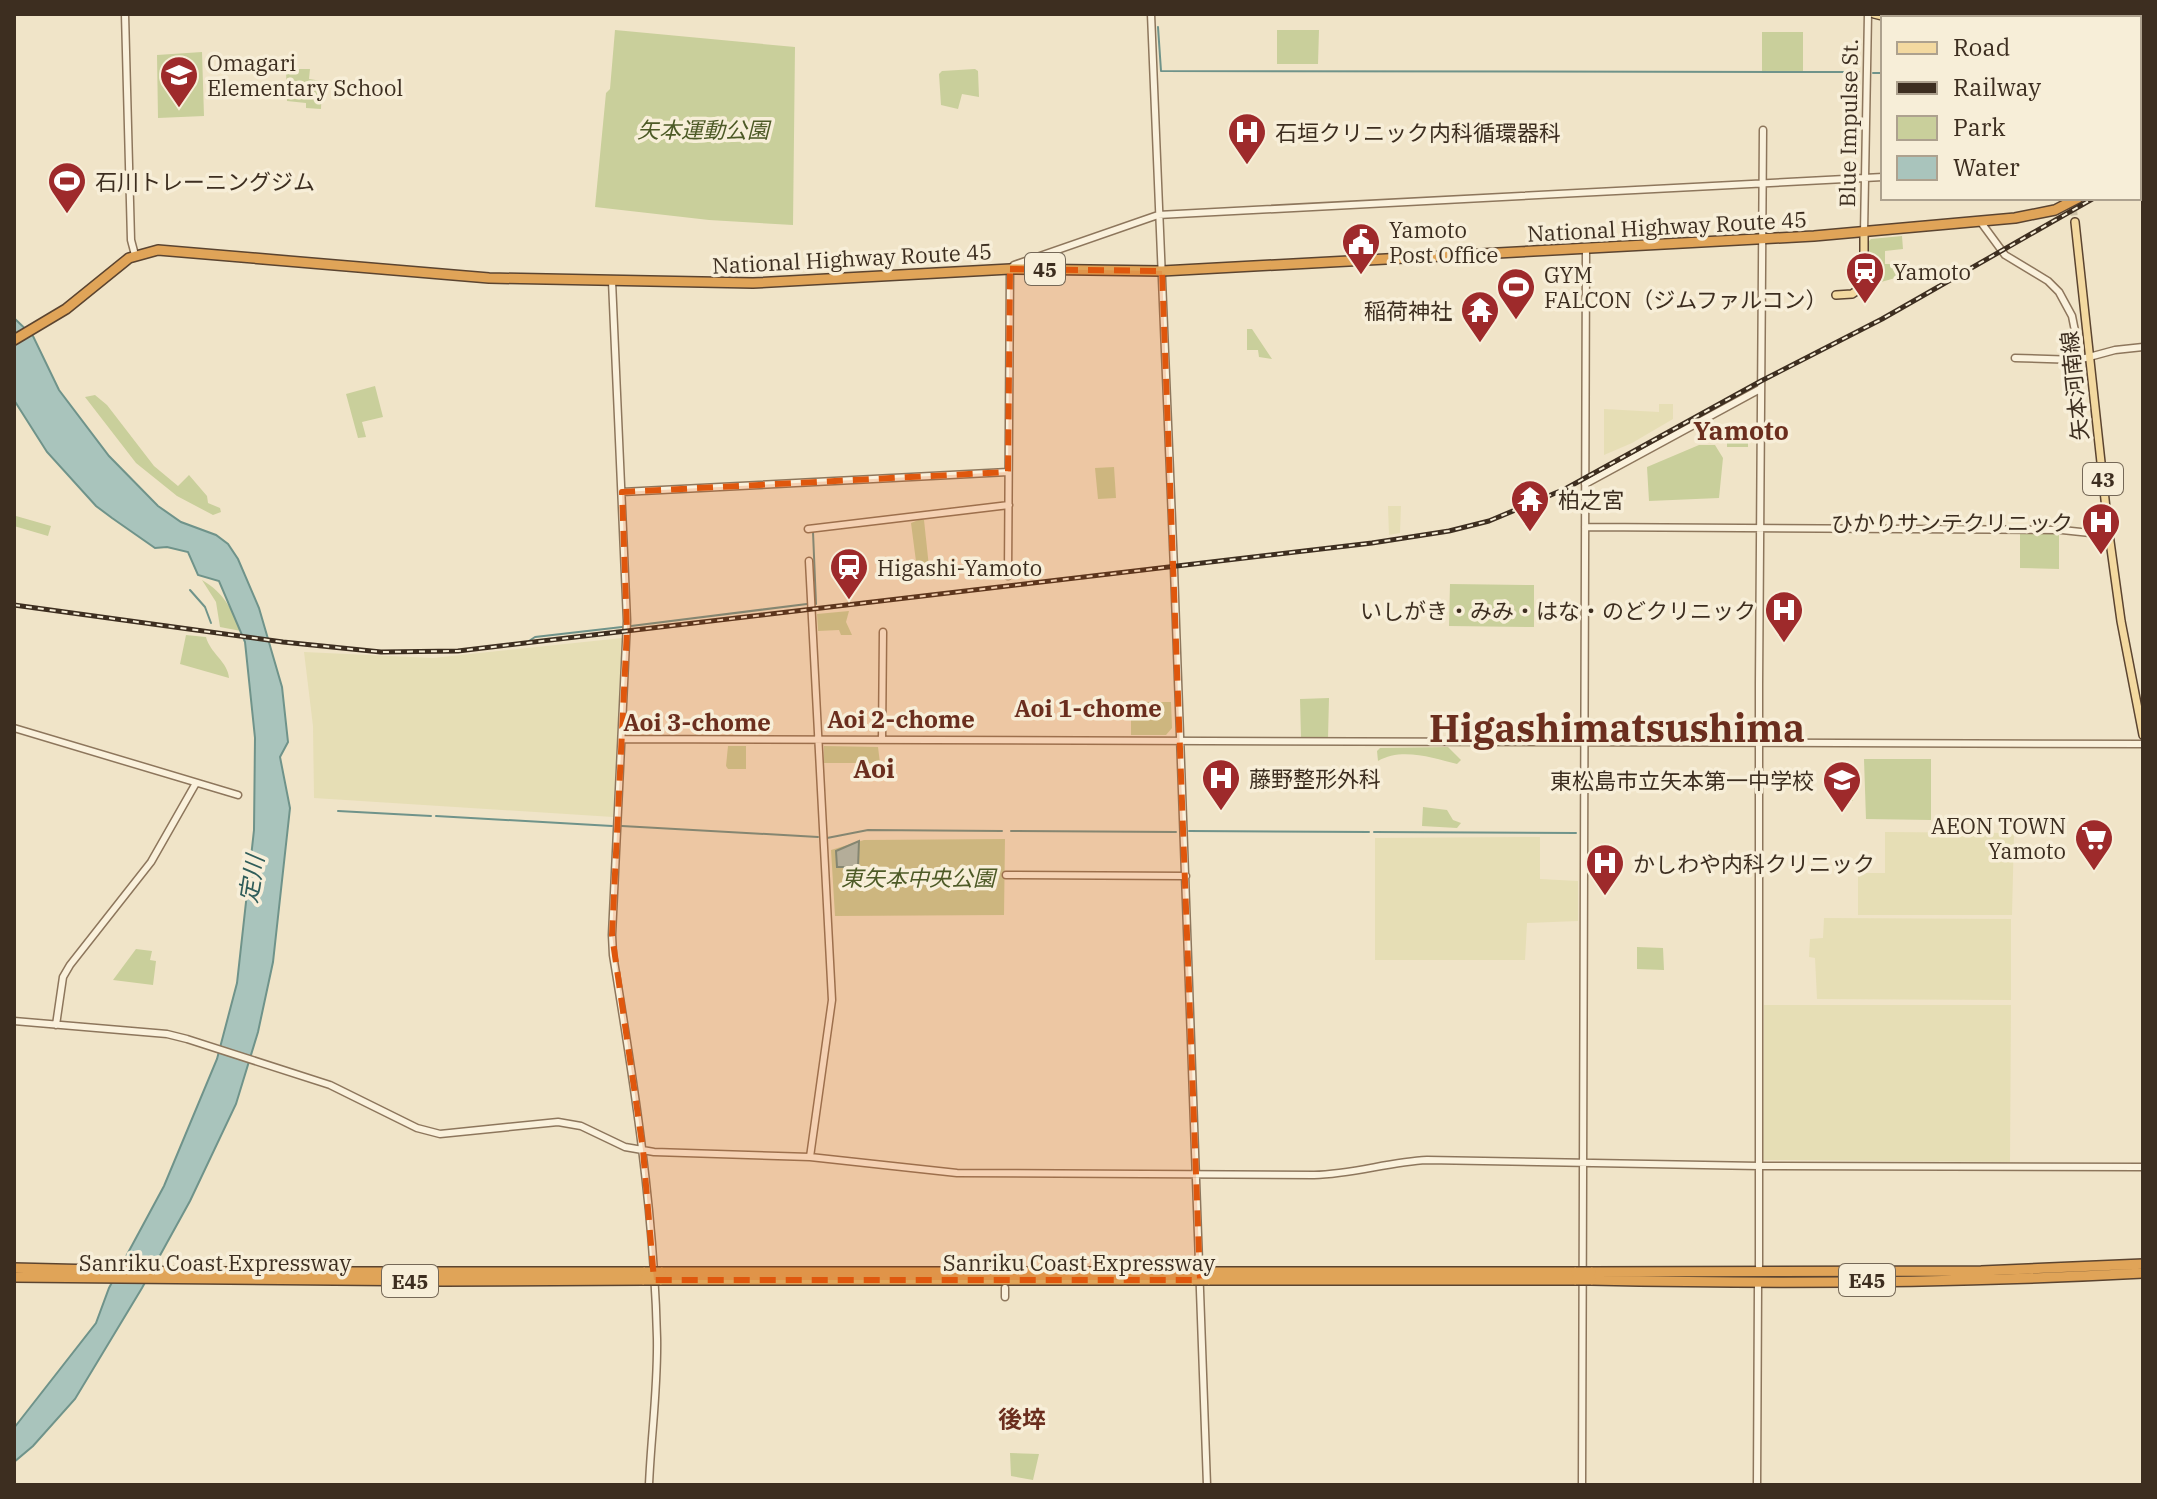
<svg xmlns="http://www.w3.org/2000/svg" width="2157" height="1499" viewBox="0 0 2157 1499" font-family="'IBM Plex Serif','Noto Sans JP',serif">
  <rect width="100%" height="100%" fill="#f0e4c8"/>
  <!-- farmland -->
  <path fill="#e6deb5" d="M1659 404H1673V419L1632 443 1604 455V409L1659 412Z
    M1388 506H1401L1400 533 1389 535Z
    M622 638 613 817 314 798 313 726 304 652 433 658Z
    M1885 832 2014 833 2012 915H1858V873H1885Z
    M1540 837V879L1578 881V921L1527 923 1525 960H1375V838Z
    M1824 918 2011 919V1000L1817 999 1815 958 1809 957 1810 939 1823 938Z
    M1764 1005H2011L2010 1162 1763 1160Z"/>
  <!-- green -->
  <path fill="#c9cf9b" d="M615 30 795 47 793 225 709 220 595 207 606 93 610 89Z
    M1277 30H1319L1318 64H1277Z
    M1762 32H1803V71H1762Z
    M202 52 204 116 158 118 157 55Z
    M286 69H310L309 79 322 81 321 109 306 108V103L287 101Z
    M975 69 978 71 979 97 962 94 958 109 941 105 939 74 942 71Z
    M1902 236 1903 249 1885 251V264H1898L1899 277 1881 282 1879 278 1870 275 1868 242 1871 239Z
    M1247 329H1252L1272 359 1259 357 1258 350H1247Z
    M375 386 383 417 362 422 366 437 358 438 346 394Z
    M95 395 107 405 154 466 178 486 189 475 207 496 208 503 220 508 221 512 213 515 177 496 136 463 85 397Z
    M1727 427 1748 428V447H1727Z
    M1699 445H1715L1723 458 1719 498 1649 501 1647 467Z
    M1114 467 1116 498 1098 499 1095 468Z
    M16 516 51 526 48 536 14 526Z
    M921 519 924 520 929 567 917 569 911 523Z
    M2020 533H2059V569L2020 568Z
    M202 580C224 593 231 608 241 631L220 627 216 602Z
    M1450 584 1534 585V627L1449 626Z
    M849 611 846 622 852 635H841L839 630 818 631 817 614Z
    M186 635 206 637C210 653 228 662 229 678L180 664Z
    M1329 698 1328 738 1301 737 1300 699Z
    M1131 702H1171L1172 728 1166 735H1131Z
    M728 746H746V769H728L726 766Z
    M824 746 878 747 880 763H824Z
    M1448 747 1461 760 1457 764C1434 758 1401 747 1378 761L1377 751 1380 748Z
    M1864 759H1931V820L1866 819Z
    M1853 784V801H1834L1833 785Z
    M1423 807 1447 810 1453 820 1461 823 1457 828 1422 826Z
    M1005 839 1004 915 835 916 831 850 864 840Z
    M1637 947 1663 948 1664 970 1637 969Z
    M136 949 152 951 150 960 156 961 153 985 113 980Z
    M1010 1453 1039 1454 1033 1480 1011 1476Z"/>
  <!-- water -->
  <path fill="#a9c4bc" stroke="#6f938a" stroke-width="2" d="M14 318 33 336 59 390 109 456 158 506 181 522 216 535 228 544 238 559 259 608 282 687 288 742 280 757 290 808 273 962 258 1032 236 1104 190 1201 142 1288 75 1399 33 1446 14 1462V1428L96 1323 109 1288 164 1186 217 1059 237 983 254 830 255 738 245 642 219 581 198 575 188 552 167 547 155 548 112 518 96 506 47 452 14 400Z
    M859 841 858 867H837L836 851Z"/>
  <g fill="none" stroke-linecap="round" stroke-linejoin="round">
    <!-- stream -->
    <path stroke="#6f938a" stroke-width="2" d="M1158 27 1161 71 1859 72
      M1873 73H1883
      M813 532 816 604
      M190 590 205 607 211 623
      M631 626 807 604
      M529 641 535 637 622 627
      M338 811 431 816
      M436 816 612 826
      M622 826 818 837
      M1011 831 1176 832
      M1189 831 1369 832
      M1374 832 1576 833
      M827 838 868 830 1002 831"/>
    <!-- major-tunnel -->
    <path stroke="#ccc0a6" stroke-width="7" stroke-dasharray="7 3.5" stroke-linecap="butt" d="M2072 198 2075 222"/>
    <!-- minor casing -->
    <g stroke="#8d765c" stroke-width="9">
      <path id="minor" d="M125 14 131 240 135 255
        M1151 14 1174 569 1207 1485
        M2139 24 2143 23
        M1980 221 2005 255 2048 281 2059 292 2072 316 2078 346
        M1864 233 1868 14
        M612 281 627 621 612 935 613 955C634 1082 654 1210 657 1338 658 1387 651 1436 649 1485
        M2015 358 2078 360 2115 350 2143 347
        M1585 484 1760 389
        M622 492 1008 472
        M1585 527 2062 530 2109 535
        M808 529 1009 505
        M809 561 832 1000 810 1157
        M1008 576 1010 269 1014 265 1158 215 1883 177
        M14 728 238 795
        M623 739 2143 744
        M882 740 883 632
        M1006 875 1186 876
        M14 1021 167 1034 187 1039 330 1085 417 1128 440 1134 558 1122 581 1126 625 1147 654 1152 810 1157 957 1173 1314 1175C1353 1174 1389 1162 1427 1160L1759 1166 2143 1167
        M56 1025 63 977 70 965 151 862 196 783
        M1759 1266V683L1763 130
        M1005 1297V1288
        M1582 1485 1586 249
        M1757 1485 1758 1286"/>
    </g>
    <!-- major casing -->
    <g stroke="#5b4430" stroke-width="10">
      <path id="major" d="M1874 14 1890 18
        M2139 79 2143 80
        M2075 222 2108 527 2121 621 2143 735
        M1836 295 1852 294 1864 286V233"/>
    </g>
    <!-- highway casing -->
    <g stroke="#5b4430" stroke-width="12">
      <path id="highway" d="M2139 163 2143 161
        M14 340 66 309 129 258 158 250 489 278 753 283 1010 269 1162 271 1814 236 2015 218 2055 210 2078 198
        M14 1268 181 1272H645
        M661 1272H1193
        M1208 1272H1576
        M1591 1272 1981 1271 2143 1264
        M14 1277 443 1281 644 1280
        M660 1280H1193
        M1208 1280H1576
        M1591 1280C1775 1284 1960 1283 2143 1273"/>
    </g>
    <!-- minor -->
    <use href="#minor" stroke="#faf1dc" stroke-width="6"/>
    <!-- major -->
    <use href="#major" stroke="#f3d9a0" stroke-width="7"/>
    <!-- highway -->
    <use href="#highway" stroke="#e0a458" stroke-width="9"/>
    <!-- rail casing -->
    <g stroke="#3d2e20" stroke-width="5">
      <path id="rail" d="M2139 173 2143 171
        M14 605 283 642 381 652 458 651 1372 543 1449 531 1489 521 1565 489 1761 381 1882 319 2094 198"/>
    </g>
    <!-- rail -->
    <use href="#rail" stroke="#f7eed8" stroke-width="2" stroke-dasharray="6" stroke-linecap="butt"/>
    <!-- highway-bridge casing -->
    <g stroke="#5b4430" stroke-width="12" stroke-linecap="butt">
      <path id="highway-bridge" d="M645 1272H661
        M1193 1272H1208
        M1576 1272H1591
        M644 1280H660
        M1193 1280H1208
        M1576 1280H1591"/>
    </g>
    <!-- highway-bridge -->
    <use href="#highway-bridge" stroke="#e0a458" stroke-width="9"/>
  </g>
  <!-- marked area -->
  <path fill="#df570d" fill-opacity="0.2" stroke="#df570d" stroke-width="6" stroke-dasharray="16 10" stroke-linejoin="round" d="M1010 269 1162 271 1200 1280H654L643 1150 612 935 627 630 622 492 1008 472Z"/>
  <!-- icons -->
  <defs>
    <g id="school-pin" transform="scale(2)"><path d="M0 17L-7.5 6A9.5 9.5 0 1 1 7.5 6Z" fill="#9e2a2b" stroke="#f7eed8"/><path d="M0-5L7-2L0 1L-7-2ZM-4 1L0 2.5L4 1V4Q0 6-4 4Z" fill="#fff"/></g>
    <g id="hospital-pin" transform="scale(2)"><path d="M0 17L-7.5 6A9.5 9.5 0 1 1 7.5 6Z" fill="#9e2a2b" stroke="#f7eed8"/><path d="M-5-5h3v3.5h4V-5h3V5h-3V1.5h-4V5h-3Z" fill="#fff"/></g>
    <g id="stadium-pin" transform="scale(2)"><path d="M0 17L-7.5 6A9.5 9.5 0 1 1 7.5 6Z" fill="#9e2a2b" stroke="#f7eed8"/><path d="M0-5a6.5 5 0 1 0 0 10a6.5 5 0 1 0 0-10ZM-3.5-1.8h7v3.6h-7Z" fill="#fff"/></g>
    <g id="civic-pin" transform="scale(2)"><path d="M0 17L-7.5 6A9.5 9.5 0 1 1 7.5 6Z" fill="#9e2a2b" stroke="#f7eed8"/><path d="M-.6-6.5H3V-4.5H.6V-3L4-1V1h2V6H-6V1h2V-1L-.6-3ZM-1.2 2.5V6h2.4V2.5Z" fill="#fff"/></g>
    <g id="station-pin" transform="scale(2)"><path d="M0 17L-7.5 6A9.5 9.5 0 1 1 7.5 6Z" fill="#9e2a2b" stroke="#f7eed8"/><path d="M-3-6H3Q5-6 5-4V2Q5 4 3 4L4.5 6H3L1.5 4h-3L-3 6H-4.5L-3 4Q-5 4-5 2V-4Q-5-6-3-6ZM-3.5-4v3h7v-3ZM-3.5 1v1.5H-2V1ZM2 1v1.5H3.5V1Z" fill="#fff"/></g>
    <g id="temple-pin" transform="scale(2)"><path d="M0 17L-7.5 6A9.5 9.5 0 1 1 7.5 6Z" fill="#9e2a2b" stroke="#f7eed8"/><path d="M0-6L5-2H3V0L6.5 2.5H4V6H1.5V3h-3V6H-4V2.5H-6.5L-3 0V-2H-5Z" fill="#fff"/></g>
    <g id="supermarket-pin" transform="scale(2)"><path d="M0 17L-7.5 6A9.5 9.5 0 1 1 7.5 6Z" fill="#9e2a2b" stroke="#f7eed8"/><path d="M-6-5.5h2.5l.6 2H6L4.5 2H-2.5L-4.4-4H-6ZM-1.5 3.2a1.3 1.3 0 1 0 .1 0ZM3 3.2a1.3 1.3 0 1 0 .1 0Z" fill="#fff"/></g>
  </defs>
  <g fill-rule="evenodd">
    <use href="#school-pin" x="179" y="75"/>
    <use href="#hospital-pin" x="1247" y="132"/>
    <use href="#stadium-pin" x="67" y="181"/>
    <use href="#civic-pin" x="1361" y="242"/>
    <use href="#station-pin" x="1865" y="271"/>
    <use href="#stadium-pin" x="1516" y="287"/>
    <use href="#temple-pin" x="1480" y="310"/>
    <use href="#temple-pin" x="1530" y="499"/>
    <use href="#hospital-pin" x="2101" y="522"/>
    <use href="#station-pin" x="849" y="567"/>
    <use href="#hospital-pin" x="1784" y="610"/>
    <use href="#hospital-pin" x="1221" y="778"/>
    <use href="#school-pin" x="1842" y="780"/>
    <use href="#supermarket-pin" x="2094" y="838"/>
    <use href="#hospital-pin" x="1605" y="863"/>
  </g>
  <g text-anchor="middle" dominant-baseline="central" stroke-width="7" stroke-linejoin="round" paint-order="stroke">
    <!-- shield labels -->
    <g fill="#f7eed8" stroke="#756857" stroke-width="2">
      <rect x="1025" y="253" width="40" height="32" rx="6"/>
      <rect x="2083" y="463" width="40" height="32" rx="6"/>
      <rect x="1839" y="1264" width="56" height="32" rx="6"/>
      <rect x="382" y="1265" width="56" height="32" rx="6"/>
    </g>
    <g font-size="20" font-weight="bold" fill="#3d2e20">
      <text x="1045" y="269">45</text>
      <text x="2103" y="479">43</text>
      <text x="1867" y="1280">E45</text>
      <text x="410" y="1281">E45</text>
    </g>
    <!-- poi labels -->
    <g font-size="22" fill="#3d2e20" stroke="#f7eed8" text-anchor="start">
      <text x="207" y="62">Omagari<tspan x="207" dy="25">Elementary School</tspan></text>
      <text x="1275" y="132">石垣クリニック内科循環器科</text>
      <text x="95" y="181">石川トレーニングジム</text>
      <text x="1389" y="229">Yamoto<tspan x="1389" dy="25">Post Office</tspan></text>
      <text x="1893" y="271">Yamoto</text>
      <text x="1544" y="274">GYM<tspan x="1544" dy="25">FALCON（ジムファルコン）</tspan></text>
      <text x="1452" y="310" text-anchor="end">稲荷神社</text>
      <text x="1558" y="499">柏之宮</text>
      <text x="2073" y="522" text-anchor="end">ひかりサンテクリニック</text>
      <text x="877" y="567">Higashi-Yamoto</text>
      <text x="1756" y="610" text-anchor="end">いしがき・みみ・はな・のどクリニック</text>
      <text x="1249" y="778">藤野整形外科</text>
      <text x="1814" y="780" text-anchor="end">東松島市立矢本第一中学校</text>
      <text x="2066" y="825" text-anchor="end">AEON TOWN<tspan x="2066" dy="25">Yamoto</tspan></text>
      <text x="1633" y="863">かしわや内科クリニック</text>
    </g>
    <!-- street labels -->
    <g font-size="22" fill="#3d2e20" stroke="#f7eed8">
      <text transform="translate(1848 123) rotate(-89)">Blue Impulse St.</text>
      <text transform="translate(1667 226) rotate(-3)">National Highway Route 45</text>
      <text transform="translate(852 258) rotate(-3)">National Highway Route 45</text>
      <text transform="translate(2074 386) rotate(-96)">矢本河南線</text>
      <text x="215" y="1262">Sanriku Coast Expressway</text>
      <text x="1079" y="1262">Sanriku Coast Expressway</text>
    </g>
    <!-- park labels -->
    <g font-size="22" font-style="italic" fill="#4d5a26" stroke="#f7eed8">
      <text x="703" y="129">矢本運動公園</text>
      <text x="918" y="877">東矢本中央公園</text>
    </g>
    <!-- neighbourhood labels -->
    <g font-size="24" font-weight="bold" fill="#6b2e1e" stroke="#f7eed8">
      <text x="1088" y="708">Aoi 1-chome</text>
      <text x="901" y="719">Aoi 2-chome</text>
      <text x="697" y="722">Aoi 3-chome</text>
      <text x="1022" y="1419">後埣</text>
    </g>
    <!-- water labels -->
    <g font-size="24" font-style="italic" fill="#2f5d5a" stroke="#f7eed8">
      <text transform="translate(251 879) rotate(-81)">定川</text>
    </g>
    <!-- quarter labels -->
    <g font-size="26" font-weight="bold" fill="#6b2e1e" stroke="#f7eed8">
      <text x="1741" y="430">Yamoto</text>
      <text x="874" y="768">Aoi</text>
    </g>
    <!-- town labels -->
    <g font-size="38" font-weight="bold" fill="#6b2e1e" stroke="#f7eed8">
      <text x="1617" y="727">Higashimatsushima</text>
    </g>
  </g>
  <!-- border -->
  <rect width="2157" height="1499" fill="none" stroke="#3d2e20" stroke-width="32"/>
  <!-- legend -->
  <rect x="1881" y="16" width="260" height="184" fill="#f7eed8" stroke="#ada18e" stroke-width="2"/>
  <rect x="1897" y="42" width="40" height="12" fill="#f3d9a0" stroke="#ada18e" stroke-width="2"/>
  <text x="1953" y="56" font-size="24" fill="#3d2e20">Road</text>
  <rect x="1897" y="82" width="40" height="12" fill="#3d2e20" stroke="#ada18e" stroke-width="2"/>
  <text x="1953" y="96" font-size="24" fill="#3d2e20">Railway</text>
  <rect x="1897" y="116" width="40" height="24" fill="#c9cf9b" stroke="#ada18e" stroke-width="2"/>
  <text x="1953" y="136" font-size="24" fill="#3d2e20">Park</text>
  <rect x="1897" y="156" width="40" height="24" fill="#a9c4bc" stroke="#ada18e" stroke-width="2"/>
  <text x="1953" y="176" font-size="24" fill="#3d2e20">Water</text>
</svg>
